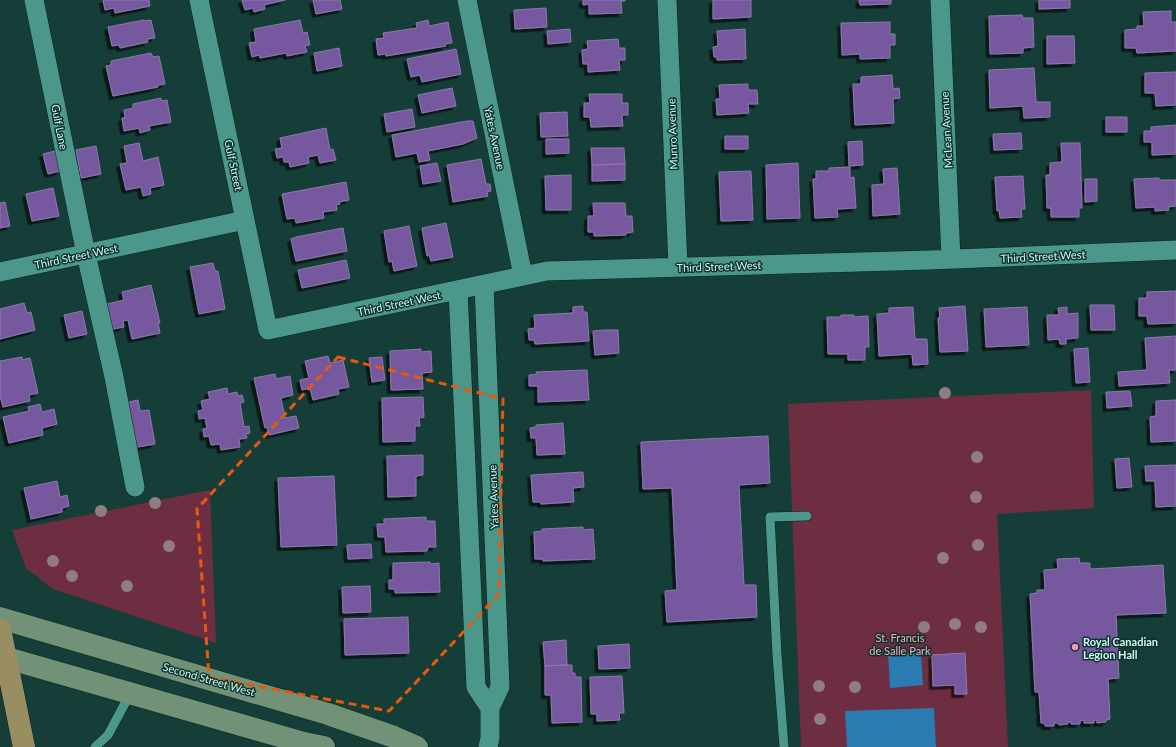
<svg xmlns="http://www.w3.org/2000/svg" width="1176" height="747" viewBox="0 0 1176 747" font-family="Lato,sans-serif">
  <defs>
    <filter id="shadow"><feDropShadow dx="-3.5" dy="3.5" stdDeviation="0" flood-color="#0009"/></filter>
  </defs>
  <rect width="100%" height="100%" fill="#163e38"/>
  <!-- green -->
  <path fill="#6e2e42" d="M1091 390 1094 508 997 514 1008 747H801L788 404Z
    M210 490 216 643 53 589 26 568 12 530Z"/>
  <!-- water -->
  <path fill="#2a7bb1" d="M921 653 923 685 890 688 888 654Z
    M934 708 936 747H847L845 711Z"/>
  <!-- building -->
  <path fill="#76589f" stroke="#8d79ab" filter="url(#shadow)" d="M103 0H149L150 6 115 13 114 8 105 10Z
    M242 0H285L264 5 265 9 254 12 253 8 245 10Z
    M313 0H340L342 9 316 14Z
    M583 0H625V1H621L622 13 589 14V4L583 5Z
    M713 0H751V17L713 19Z
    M859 0H891V4L860 5Z
    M1039 0H1070V8L1039 9Z
    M546 8 547 27 515 29 514 10Z
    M1171 11V22H1176V51L1137 53 1136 48H1125V30L1137 29V26H1144L1143 12Z
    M1022 15 1023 18H1033L1034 47 1023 48V53L990 54 989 16Z
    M144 20 145 21 151 20 155 38 147 39 148 42 120 48 119 45 112 46 108 27Z
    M300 20 303 33 307 32 310 45 305 46 307 52 287 56 286 53 260 58 259 55 252 57 249 43 256 42 254 29Z
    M428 20 429 26 448 22 452 43 445 44 446 46 386 56V54L378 55 376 39 384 38 383 33 417 28 416 23Z
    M890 22V34H895V45H890V58L860 59V54L842 55 841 23Z
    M570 29 571 42 548 44 547 31Z
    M745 29 746 59 717 60V57H714L713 47 718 46 717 31Z
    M1047 36H1074L1075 63 1047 64Z
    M618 39 619 48H625V60H619L620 70 588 72V64H583L582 50 588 49 587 41Z
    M339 48 342 66 317 71 314 53Z
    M456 49 461 74 422 82 420 75 411 77 407 59Z
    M151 53 153 57 159 56 165 84 158 85V87L113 96 106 66 111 65V61Z
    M1034 68 1036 102H1050V117L1024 118 1023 106 990 108 989 70Z
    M1176 72V105L1156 106 1155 93H1145V73Z
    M892 75 893 89 899 88 900 98 893 99 894 123 855 125 853 84H861V77Z
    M748 84V90H757L758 104H748L749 113 717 115 716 99H720L719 85Z
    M452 88 456 106 422 113 418 95Z
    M589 94H622V103H628V115H622L623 126 591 127 590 117H584V103H590Z
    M161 98V101L167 100 171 122 149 126 150 130 140 133 139 128 124 131 122 118H125L124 110 133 108V104Z
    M412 109 415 127 387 132 384 114Z
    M567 112 568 136 541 137 540 113Z
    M1106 117H1127V132H1106Z
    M467 121H473L477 138 463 144 428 151 430 160 419 162 417 153 396 157 392 135Z
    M1176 125V154L1152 155V142H1144V131H1151V127Z
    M326 128 330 150 333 149 336 160 320 163 318 155 308 157 309 163 290 167 289 162H284L283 157 277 158 275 149 282 148 280 138Z
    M1021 133 1022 149 994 150 993 134Z
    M725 136H748V149H725Z
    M546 139H569V153L546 154Z
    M862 141 863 165 849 166 848 142Z
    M139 143 143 161 158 157 164 185 150 188 151 194 143 196 141 187 126 190 120 164 127 163 124 146Z
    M1061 143H1080L1082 208H1079V217H1051V208H1047L1046 175H1050V163L1062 162Z
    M96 146 101 174 81 178 76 150Z
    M591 148H624L625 164 592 165Z
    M55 151 60 171 48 174 43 154Z
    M481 159 486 184H490L491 191 487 192 488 196 453 202 447 165Z
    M437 163 441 181 423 184 420 166Z
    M798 163 800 218 767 219 766 165Z
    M625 164V180L592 181V165Z
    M850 167V178L854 177 856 208 837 209 838 217 815 218 813 179H816V171H829V168Z
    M897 168 900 214 873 216 872 185 884 184 883 169Z
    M751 171 753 220 721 221 719 172Z
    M571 175V210H546L545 176Z
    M1023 176 1025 209H1021L1022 217 1000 218 999 210 997 211 995 177Z
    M1159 178V180H1176V206L1168 207 1169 210 1155 211V207L1136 208 1134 179Z
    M1085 179H1097V201L1085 202Z
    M346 182 349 200 339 202 340 204 336 205 337 210 323 212 324 218 296 223 295 218 287 219 282 194Z
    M53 188 59 216 32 221 26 194Z
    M5 202 10 226 0 228V203Z
    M593 203H625L626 216H632L633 232 626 233V235L594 236V232H588V216H594Z
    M446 223 453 257 431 261 429 255 427 256 422 228Z
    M409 226 417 266 394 271 392 261 389 262 384 231Z
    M343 228 347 251 296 261 291 239 296 237Z
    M346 260 350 278 302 288 298 270Z
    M213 263 215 271H218L225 309 199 314 190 267Z
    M151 285 160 323H158L160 333 132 339 128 320 123 321 124 327 113 329 107 304 124 300 122 292Z
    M1176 291V323L1148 324 1147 316H1139V298H1147V292Z
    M24 303 27 313 31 312 35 330 0 339V309Z
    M1090 305H1114L1115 330H1091Z
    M583 306V312H587L589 341 535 344 534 340H529L528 329 535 328 534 315 573 313V307Z
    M965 306 968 351 940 352 938 318 940 317 939 308Z
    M913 307 915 339H927L928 364 913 365 912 354 879 356 877 314 889 313V308Z
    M1027 307 1029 345 986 347 984 309Z
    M1067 307V314L1078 313V338L1066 339V344H1060L1059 339 1048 340 1047 315H1059L1058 308Z
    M82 311 87 334 69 338 64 315Z
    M841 315H854V317L868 316 869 347H865V360H848V354H828L827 317H841Z
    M604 330H618L619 353 595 355 593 331Z
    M1176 336V370H1169L1170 383 1119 386 1118 372 1147 370 1145 338Z
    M1088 348 1090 382 1076 383 1074 349Z
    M421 349V352L431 351 432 372 422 373 423 389 391 390 390 351Z
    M328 356 330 363 343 360 349 387 338 389 339 394 313 400 310 388 302 390 300 380 309 378 305 361Z
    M22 357V360L30 358 38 393 29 395 30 401 3 407 0 396V361Z
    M382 357 385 380 372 382 369 358Z
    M587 370 589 400 538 402V386H529V375L537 374 536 372Z
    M275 374 276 379 290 376 293 395 281 398 285 418 296 416 299 428 269 435 267 427 265 428 254 378Z
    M227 388 228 394 237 392 238 396 242 395 244 402 240 403 244 427 249 426 250 433 246 434 247 438 239 439 240 447 221 450 220 444 211 445 209 436 204 437 203 429 207 428 205 418 199 419 198 411 203 410 201 401 210 399 208 392Z
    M1130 391 1132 406 1107 408 1106 392Z
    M423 397 424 417 419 418 420 426H415V441L383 442 382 398Z
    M138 400 140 411 149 410 155 444 132 448 124 403Z
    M1176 400V441L1151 442 1150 417 1156 416V401Z
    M40 404 42 412 54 409 57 424 42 428 43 435 9 443 3 417 29 411 28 407Z
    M563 423 565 454 537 455 536 438H531L530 428 536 427V425Z
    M768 436 770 483 739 485 744 585H756L757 617 667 622 665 591 677 590 672 488 643 489 641 442Z
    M423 455V475L416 476V496L388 497 387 456Z
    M1129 458 1132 487 1117 488 1115 459Z
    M1176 465V506L1156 507 1155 481H1146L1145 466Z
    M583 472 584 487 573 488 574 502 541 504V502H533L531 475Z
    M334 476 337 545 281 547 278 478Z
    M57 481 60 497 67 495 69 506 62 508V512L31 519 24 488Z
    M426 517V521H435L436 547H428L427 551 386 552 385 537H378L377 524H384V519Z
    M583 527V530L593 529 595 559 543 561V559H535L534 532 542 531V529Z
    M371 544 372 558 348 559 347 545Z
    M1079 558 1080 563H1090V569L1163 565 1166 613 1116 615 1119 678 1108 679 1110 719 1106 720V722L1097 723V720H1094V723H1084V720L1080 721V724H1071V722H1067L1068 724 1059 725 1058 723H1054V726H1045V723H1041L1039 692H1035L1030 594 1037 593V590H1045L1044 570 1058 569 1057 559Z
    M430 562 431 564 439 563 440 592 395 593V589H389V580H393V563Z
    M370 586 371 612 343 613 342 587Z
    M408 617 409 653 345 655 344 619Z
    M566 640 567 665 545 666 543 642Z
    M629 644 630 668 599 669 598 646Z
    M965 653 967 694H955V685L933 686 932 655Z
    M567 665H572V673H575V677H581L582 722 552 723 551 695H545V666Z
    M622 676 624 713H619L620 720 597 721V714H591L590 677Z"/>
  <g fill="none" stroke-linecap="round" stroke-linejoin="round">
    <!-- service casing -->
    <g stroke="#0b221f" stroke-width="10">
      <path id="service" d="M95 747 108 735 130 694
        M784 747 777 655 770 517 807 516"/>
    </g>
    <!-- minor casing -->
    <g stroke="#0b221f" stroke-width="20">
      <path id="minor" d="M34 0 86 254 114 377 135 487
        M199 0 268 330 547 271 930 260 1176 250
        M467 0 523 276
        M667 0 678 267
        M940 0 951 259
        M0 272 245 220
        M484 285 500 687 490 708V738L488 747
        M458 290 476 687 490 708"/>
    </g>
    <!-- secondary casing -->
    <g stroke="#0b221f" stroke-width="23">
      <path id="secondary" d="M0 618 328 714 394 737 417 747
        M0 656 304 743 324 747"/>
    </g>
    <!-- primary casing -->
    <g stroke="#0b221f" stroke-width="23">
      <path id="primary" d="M0 629 24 747"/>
    </g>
    <!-- service -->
    <use href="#service" stroke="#4c978b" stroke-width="9"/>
    <!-- minor -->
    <use href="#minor" stroke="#4c978b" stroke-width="19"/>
    <!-- secondary -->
    <use href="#secondary" stroke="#729277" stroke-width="22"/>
    <!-- primary -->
    <use href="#primary" stroke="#998e62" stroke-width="22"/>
  </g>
  <!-- trees -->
  <g fill="#917c83">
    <circle cx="945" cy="393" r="6"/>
    <circle cx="977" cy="457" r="6"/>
    <circle cx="976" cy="497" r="6"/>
    <circle cx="155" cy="503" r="6"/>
    <circle cx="101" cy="511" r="6"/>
    <circle cx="978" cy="545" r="6"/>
    <circle cx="169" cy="546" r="6"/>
    <circle cx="943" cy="558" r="6"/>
    <circle cx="53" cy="561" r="6"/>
    <circle cx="72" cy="576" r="6"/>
    <circle cx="127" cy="586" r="6"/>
    <circle cx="955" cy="624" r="6"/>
    <circle cx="924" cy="627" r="6"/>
    <circle cx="981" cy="627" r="6"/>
    <circle cx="819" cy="686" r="6"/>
    <circle cx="855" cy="687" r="6"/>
    <circle cx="820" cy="719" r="6"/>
  </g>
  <!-- marked area -->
  <path fill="none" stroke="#e8590c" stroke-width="3" stroke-dasharray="8 5" stroke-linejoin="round" d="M338 357 503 399 499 594 389 711 209 677 197 509Z"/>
  <!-- markers -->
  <circle fill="#f19ab2" stroke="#0a342e" stroke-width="1.5" cx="1075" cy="647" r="4"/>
  <g text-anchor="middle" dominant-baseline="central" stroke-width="3" stroke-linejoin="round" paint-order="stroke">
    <!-- street labels -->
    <g font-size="11" fill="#d4f8f1" stroke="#0a342e">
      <text transform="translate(60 127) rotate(79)">Gulf Lane</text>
      <text transform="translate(946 130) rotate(-93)">McLean Avenue</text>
      <text transform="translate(672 134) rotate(-92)">Munro Avenue</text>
      <text transform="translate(495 138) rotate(78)">Yates Avenue</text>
      <text transform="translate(234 165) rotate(78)">Gulf Street</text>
      <text transform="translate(76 256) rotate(-12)">Third Street West</text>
      <text transform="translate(1043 256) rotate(-3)">Third Street West</text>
      <text transform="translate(719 266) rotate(-2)">Third Street West</text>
      <text transform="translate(399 303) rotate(-12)">Third Street West</text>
      <text transform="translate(493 497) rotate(-92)">Yates Avenue</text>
      <text transform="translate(209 679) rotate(16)">Second Street West</text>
    </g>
    <!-- park labels -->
    <g font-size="11" fill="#f5aec0" stroke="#0a342e">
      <text x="900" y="637">St. Francis<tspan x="900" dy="13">de Salle Park</tspan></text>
    </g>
    <!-- poi labels -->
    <g font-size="11" font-weight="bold" fill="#d4f8f1" stroke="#0a342e" text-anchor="start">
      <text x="1083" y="641">Royal Canadian<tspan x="1083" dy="13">Legion Hall</tspan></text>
    </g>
  </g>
</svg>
